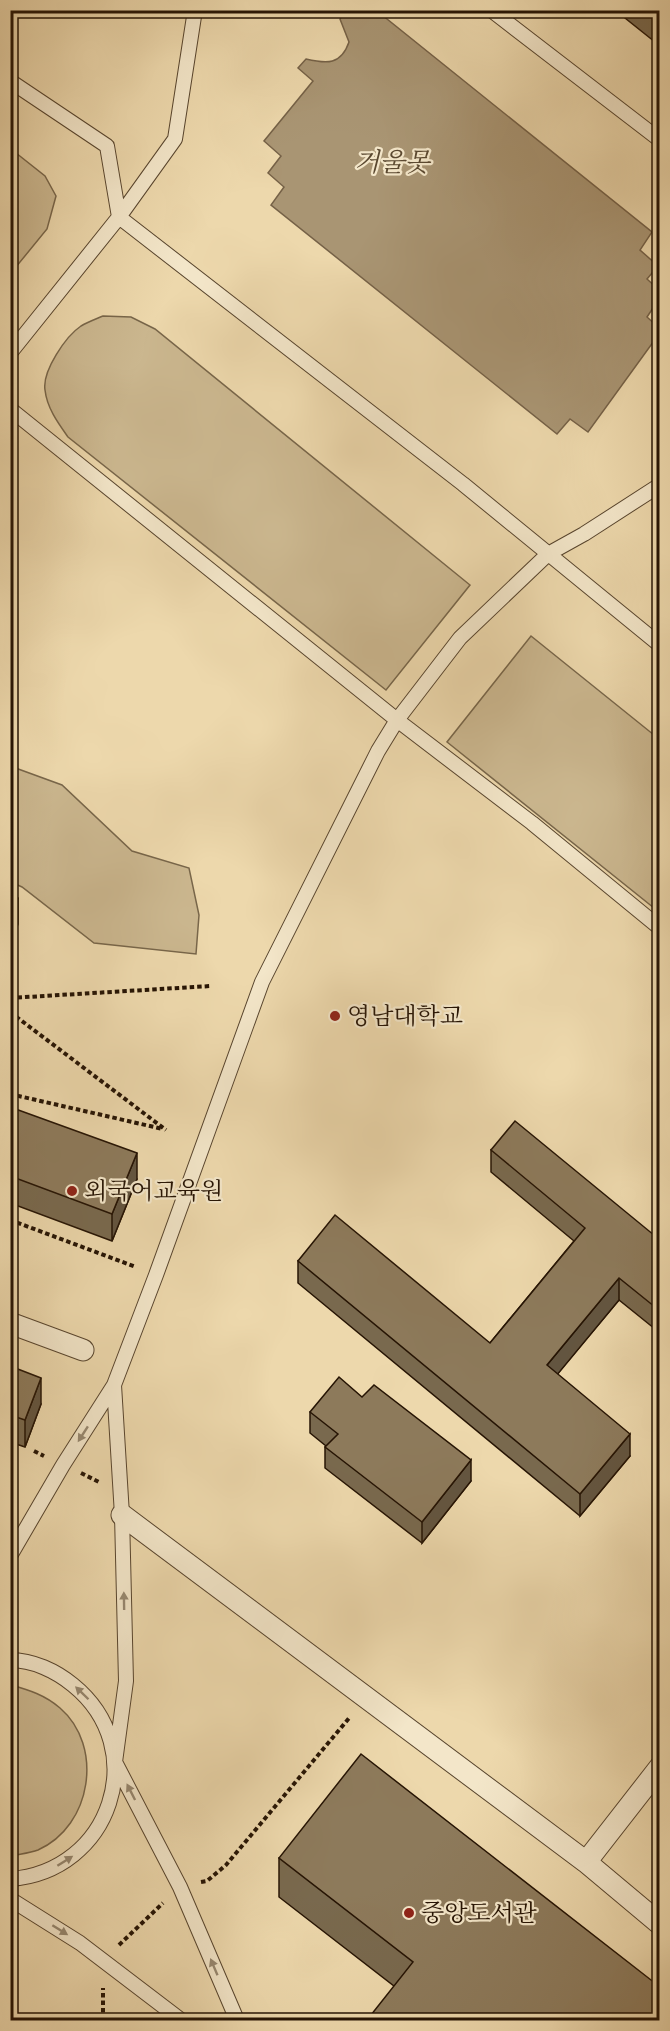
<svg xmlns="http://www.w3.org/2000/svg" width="670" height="2031" viewBox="0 0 670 2031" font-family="'IM FELL Great Primer','Noto Serif KR',serif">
  <rect width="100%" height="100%" fill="#edd8ac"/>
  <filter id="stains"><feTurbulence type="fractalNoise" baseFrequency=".00333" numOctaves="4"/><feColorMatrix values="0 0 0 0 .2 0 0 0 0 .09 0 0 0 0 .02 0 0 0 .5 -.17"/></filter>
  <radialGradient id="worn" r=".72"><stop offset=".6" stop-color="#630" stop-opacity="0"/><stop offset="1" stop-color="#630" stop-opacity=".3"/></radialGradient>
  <!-- green -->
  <path fill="#cbb78f" stroke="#78664a" stroke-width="1.5" d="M11 149 45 176 56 196 47 229 11 273Z
    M103 316 131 317 155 329 470 585 386 690 68 437C58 423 47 408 45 390 42 371 66 336 81 326 88 322 96 319 103 316Z
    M531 636 659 739V912L447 742Z
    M10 766 62 785 132 851 189 868 199 915 196 954 94 943 22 887 11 882Z
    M11 1685C29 1690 45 1695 60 1708 104 1746 92 1826 38 1850 30 1853 20 1854 11 1856Z"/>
  <!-- water -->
  <path fill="#a99573" stroke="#756147" stroke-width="1.5" d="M345 11H377L652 232 640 250 658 266 647 279 659 290V299L647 317 659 328V334L588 432 570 419 557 434 271 205 284 187 268 173 281 156 264 141 313 81 298 68 306 59C327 64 341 65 349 42L340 19Z"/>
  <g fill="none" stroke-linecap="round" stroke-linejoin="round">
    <!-- service casing -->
    <g stroke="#58452e" stroke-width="16">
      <path id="service" d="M491 10 660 140
        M10 81 107 146 119 217 463 484 660 645
        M10 353 119 217 175 139 195 10
        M10 409 397 720 532 823 660 928
        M114 1385 122 1515 126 1681 115 1762 180 1887 237 2020
        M10 1556 63 1465 114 1385 156 1275 262 982 378 751 397 720 460 638 548 554 584 534 660 485
        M10 1660C33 1660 56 1671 73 1685 152 1749 111 1872 10 1879
        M10 1899 80 1943 181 2020"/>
    </g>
    <!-- pedestrian casing -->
    <g stroke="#58452e" stroke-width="23">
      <path id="pedestrian" d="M10 1323 83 1350
        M122 1515 586 1862 660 1924
        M586 1862 660 1767"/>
    </g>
    <!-- path -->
    <path stroke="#261404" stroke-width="4" stroke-dasharray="4.5 3" stroke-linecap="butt" d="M10 998 211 986
      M10 1012 166 1130
      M10 1094 163 1129
      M10 1220 136 1267
      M34 1451 44 1456
      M81 1473 99 1482
      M201 1882 207 1881 226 1865 350 1717
      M119 1945 163 1903
      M103 2020V1988"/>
    <!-- service -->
    <use href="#service" stroke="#f3e6c9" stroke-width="14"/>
    <!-- pedestrian -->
    <use href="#pedestrian" stroke="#f3e6c9" stroke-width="21"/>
  </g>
  <!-- wall -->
  <path fill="#79694e" stroke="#261404" stroke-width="1.5" d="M615 10H660V46Z
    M10 1107 137 1179 112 1241 10 1203Z
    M491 1150 660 1240V1333L619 1300 557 1374 630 1456 580 1516 298 1283V1261L490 1343 574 1241 491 1172Z
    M10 1366 41 1404 25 1447 10 1442Z
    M362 1397 471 1481 422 1543 325 1468V1447L326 1446 310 1433V1412Z
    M279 1858 660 1987 394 1986 279 1897Z"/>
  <!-- shaded-wall -->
  <path fill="#635540" stroke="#261404" stroke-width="1.5" d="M18 898V924L10 945V919Z
    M137 1153V1179L112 1241V1214Z
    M619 1278V1300L547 1387V1365Z
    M41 1378V1404L25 1447V1420Z
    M630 1434V1456L580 1516V1494Z
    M471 1460V1481L422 1543V1522Z"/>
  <!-- building -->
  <path fill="#8d7a5b" stroke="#261404" stroke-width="1.5" d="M10 895 18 898 10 919Z
    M10 1107 137 1153 112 1214 10 1176Z
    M515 1121 660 1240V1311L619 1278 547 1365 630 1434 580 1494 298 1261 335 1215 490 1343 585 1228 491 1150Z
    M10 1366 41 1378 25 1420 10 1415Z
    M339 1377 362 1397 374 1385 471 1460 422 1522 325 1447 338 1434 310 1412Z
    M361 1754 660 1987V2020H367L413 1962 279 1858Z"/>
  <!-- one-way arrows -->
  <defs><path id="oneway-solid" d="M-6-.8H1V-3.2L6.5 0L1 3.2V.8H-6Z" transform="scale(1.5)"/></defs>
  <g fill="#978870">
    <use href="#oneway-solid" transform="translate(83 1434) rotate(123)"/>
    <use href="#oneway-solid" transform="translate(124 1601) rotate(-91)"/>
    <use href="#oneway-solid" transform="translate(82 1693) rotate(-136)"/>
    <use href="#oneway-solid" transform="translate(131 1792) rotate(-117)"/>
    <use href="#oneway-solid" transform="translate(65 1861) rotate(-32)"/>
    <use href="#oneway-solid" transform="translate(60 1930) rotate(32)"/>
    <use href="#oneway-solid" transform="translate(214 1967) rotate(-113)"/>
  </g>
  <!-- markers -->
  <g fill="#8f2418" stroke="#f3e6c9" stroke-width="2">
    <circle cx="335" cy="1016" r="6"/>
    <circle cx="72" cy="1191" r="6"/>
    <circle cx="409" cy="1913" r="6"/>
  </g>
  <g text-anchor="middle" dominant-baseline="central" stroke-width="4.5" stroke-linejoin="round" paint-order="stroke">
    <!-- poi labels -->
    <g font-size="24" fill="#261404" stroke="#f3e6c9" text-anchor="start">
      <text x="347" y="1016">영남대학교</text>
      <text x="84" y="1191">외국어교육원</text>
      <text x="421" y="1913">중앙도서관</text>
    </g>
    <!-- water labels -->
    <g font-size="26" font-style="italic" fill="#5a4830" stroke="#f3e6c9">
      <text x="392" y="162">거울못</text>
    </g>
  </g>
  <!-- margin -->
  <rect width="670" height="2031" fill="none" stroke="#edd8ac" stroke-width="36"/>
  <rect x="12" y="12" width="646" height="2007" fill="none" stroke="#261404" stroke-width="3"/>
  <rect x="18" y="18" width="634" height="1995" fill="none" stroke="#261404" stroke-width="1.5"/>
  <rect width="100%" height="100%" filter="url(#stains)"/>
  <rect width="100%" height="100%" fill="url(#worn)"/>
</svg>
